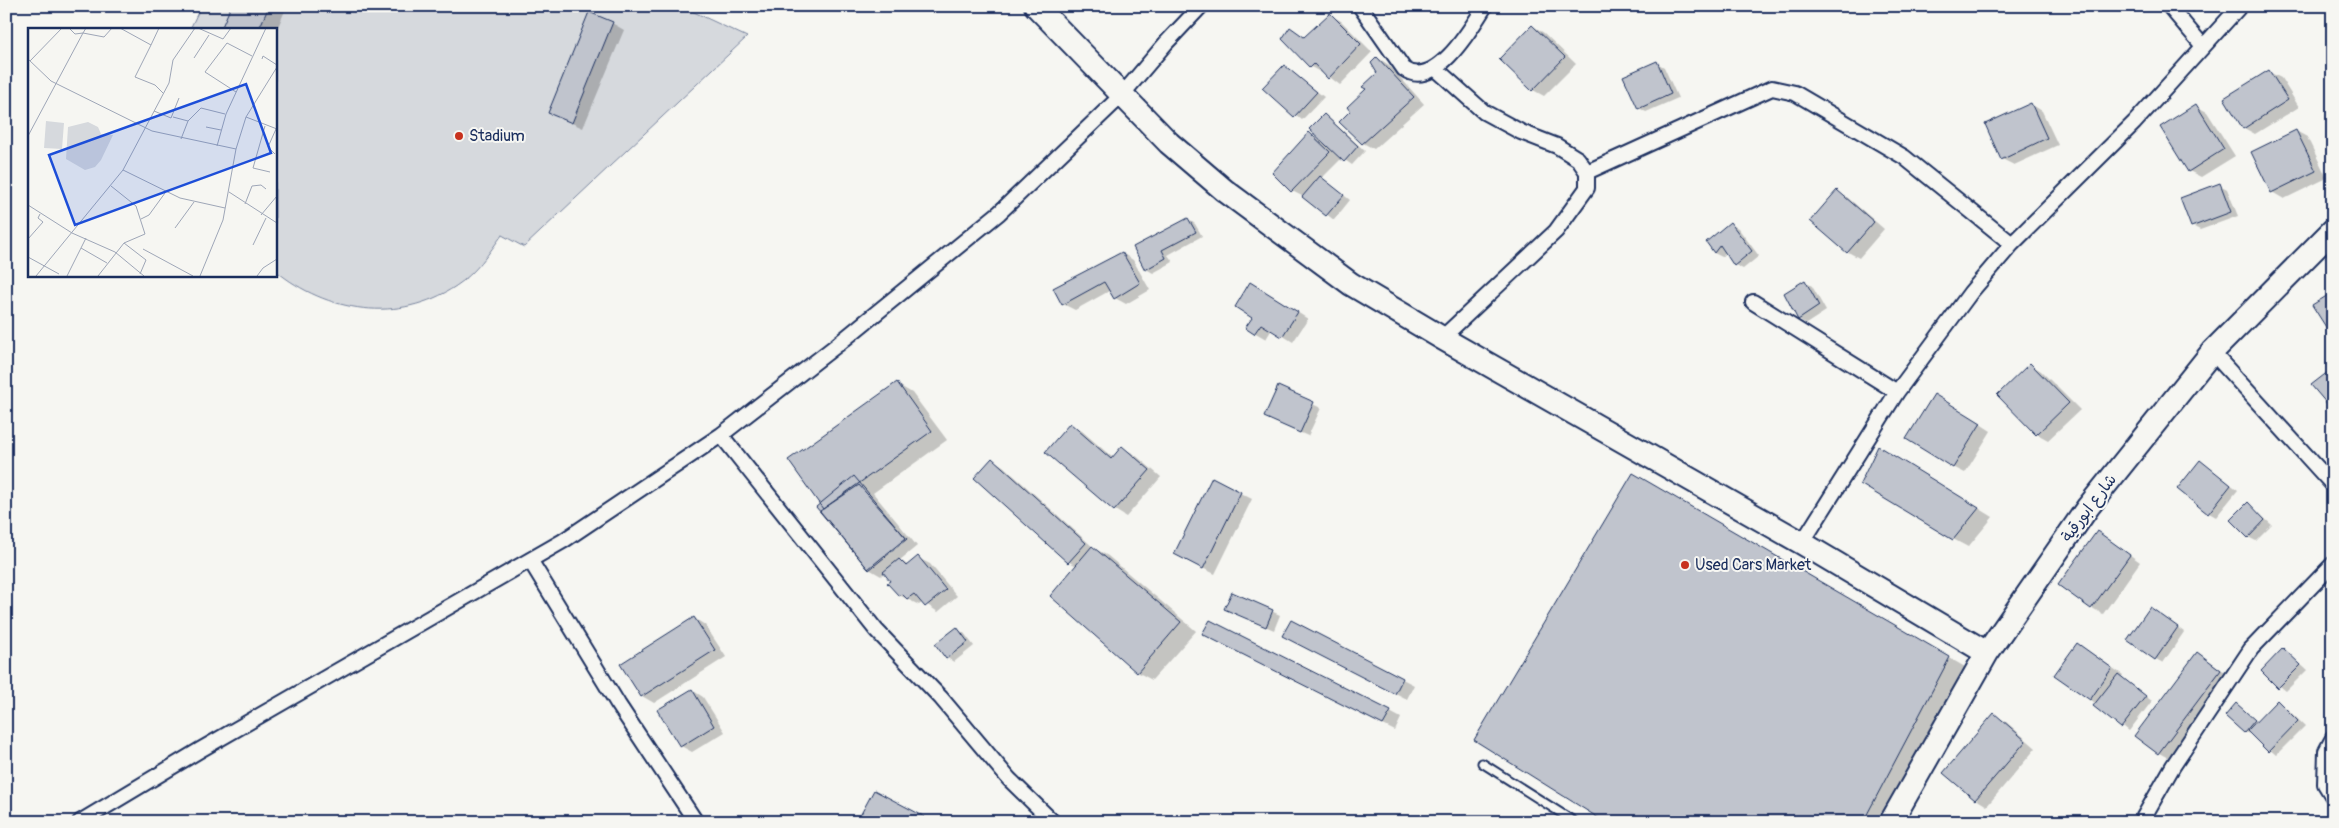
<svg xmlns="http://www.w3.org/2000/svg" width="2339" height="828" viewBox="0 0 2339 828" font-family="Pangolin,'Playpen Sans Arabic',sans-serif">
  <rect width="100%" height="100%" fill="#f6f6f2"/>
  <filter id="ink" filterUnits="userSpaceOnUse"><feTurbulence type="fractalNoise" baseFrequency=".02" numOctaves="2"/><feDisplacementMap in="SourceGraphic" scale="10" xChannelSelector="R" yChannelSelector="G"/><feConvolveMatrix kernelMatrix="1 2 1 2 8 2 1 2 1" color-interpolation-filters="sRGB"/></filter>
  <g filter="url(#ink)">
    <!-- green -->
    <path fill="#d6d9dd" stroke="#78849e" d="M201 6H681L747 37 524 247 502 235C489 253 476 273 456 286 399 324 327 313 275 270V29H190Z"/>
    <!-- shadow -->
    <path fill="#0003" d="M232 6H287L275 34V29H222Z
      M1729 6H1750L1738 13Z
      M1330 15 1341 21 1372 52 1340 85 1323 72 1322 73 1311 67 1291 29 1305 38Z
      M612 23 624 30 583 128 549 113Z
      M1533 26 1544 33 1576 64 1544 96 1533 90Z
      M1378 58 1389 65 1424 104 1374 149 1363 143 1351 111 1378 74Z
      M1657 63 1664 67 1678 98 1646 112 1639 108Z
      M1291 71 1324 97 1302 120 1264 88Z
      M2269 72 2281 78 2299 107 2255 134 2244 128Z
      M2031 104 2042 111 2058 145 2014 165 2002 159Z
      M2196 106 2207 112 2235 156 2201 177 2189 171Z
      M1324 115 1331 120 1365 151 1352 165 1342 158 1322 178 1350 200 1334 220 1304 197 1292 191 1309 134 1323 141Z
      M2296 131 2307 137 2327 178 2284 199 2272 192Z
      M2220 185 2227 189 2238 216 2200 230 2192 226Z
      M1837 192 1848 198 1884 229 1859 258 1848 252Z
      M1188 219 1195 224 1202 236 1168 255 1173 262 1153 273 1146 269Z
      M1730 224 1738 228 1759 256 1743 269 1735 265 1726 251 1722 257 1714 253 1707 242Z
      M1122 253 1133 260 1150 290 1126 304 1115 298 1111 290 1075 310 1063 304Z
      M1805 282 1812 286 1826 311 1806 324 1799 319Z
      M1262 290 1308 319 1293 342 1272 329 1266 339 1247 328 1254 317Z
      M2030 364 2041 371 2080 410 2048 440 2037 434Z
      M897 384 912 393 947 440 873 493 917 546 900 560 909 566 918 558 930 564 957 596 938 612 923 602 919 605 899 595 885 572 881 576 869 569 818 507Z
      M1278 388 1321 408 1308 436 1273 421Z
      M1946 402 1991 431 1965 473 1953 467Z
      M1071 425 1082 431 1113 458 1123 448 1134 454 1161 477 1126 517 1115 510 1047 452Z
      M1894 456 1993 517 1968 547 1953 539Z
      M992 459 1003 466 1094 548 1108 556 1196 631 1152 680 1137 672 1077 566 1069 562Z
      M2200 461 2238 490 2216 517 2209 513Z
      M1634 475 1965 667 1882 822H1607Z
      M1212 479 1252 499 1215 574 1186 560Z
      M2248 504 2272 525 2256 541 2248 537Z
      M2098 532 2140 562 2103 614 2092 608Z
      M1232 593 1280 615 1274 630 1233 612Z
      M2158 613 2184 632 2163 663 2156 659Z
      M694 618 705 625 726 657 654 703 642 696Z
      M1291 621 1414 685 1407 699 1295 642Z
      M957 629 964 633 974 646 954 662 947 658Z
      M1215 640 1390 712 1401 718 1395 731Z
      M2283 649 2307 670 2286 691 2262 671Z
      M2088 651 2123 675 2121 678 2152 701 2129 731 2090 699Z
      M2198 653 2232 677 2170 759 2159 753Z
      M692 690 703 697 725 732 692 752 681 746Z
      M2277 702 2284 706 2305 726 2276 755 2253 735 2244 732 2236 705 2257 722Z
      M1994 715 2005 721 2036 748 1987 806 1976 799 1945 773Z
      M874 792 931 822H878Z
      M619 817 628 822H610Z"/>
    <!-- building -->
    <path fill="#c0c4cd" stroke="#1b2f5e" d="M231 6H269L259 29H221Z
      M589 12 613 22 572 123 548 113Z
      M1330 13 1361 44 1328 79 1314 64 1310 68 1282 39 1290 27 1304 37Z
      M1532 25 1565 57 1532 91 1499 59Z
      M1377 57 1414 97 1362 144 1339 122 1350 111 1347 107 1366 89 1362 87 1377 73 1371 63Z
      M1657 61 1671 94 1638 109 1623 76Z
      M1284 65 1317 92 1294 117 1262 88Z
      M2269 70 2288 100 2243 129 2224 98Z
      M2031 103 2047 138 2001 160 1985 124Z
      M2196 104 2224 149 2188 172 2160 127Z
      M1324 114 1358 146 1344 162 1309 129Z
      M2296 130 2316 171 2271 193 2251 152Z
      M1309 132 1330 152 1291 192 1272 173Z
      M1320 176 1344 195 1326 216 1302 197Z
      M2220 183 2231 212 2191 227 2180 198Z
      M1837 190 1874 222 1847 253 1810 221Z
      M1188 218 1196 232 1162 250 1166 258 1145 270 1133 247Z
      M1730 222 1752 251 1734 266 1720 245 1714 253 1706 242Z
      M1122 252 1140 283 1114 299 1104 282 1062 305 1053 288Z
      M1805 280 1819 306 1798 320 1784 293Z
      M1250 282 1298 312 1282 337 1261 324 1254 334 1245 328 1252 318 1235 307Z
      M2333 292V334L2331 335 2312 305Z
      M2030 363 2069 403 2036 435 1997 395Z
      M2333 368V411L2311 385Z
      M897 382 932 431 823 509 788 460Z
      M1278 386 1314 402 1300 433 1264 417Z
      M1934 394 1981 423 1953 468 1906 439Z
      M1070 423 1111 459 1122 446 1150 470 1114 511 1045 452Z
      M1878 446 1979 508 1953 540 1860 484Z
      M992 458 1086 543 1068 563 974 478Z
      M2200 460 2231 485 2208 514 2177 489Z
      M1633 473 1950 657 1863 822H1605L1474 740Z
      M854 476 906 538 868 569 816 507Z
      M1212 477 1241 492 1203 569 1174 554Z
      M859 485 907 539 869 570 820 511Z
      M2248 502 2265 520 2248 538 2230 520Z
      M2097 531 2130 555 2091 609 2058 585Z
      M1092 546 1181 622 1137 673 1050 596Z
      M918 556 946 590 925 607 914 594 907 599 902 594 899 596 887 583 890 581 883 572 899 559 906 566Z
      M1232 592 1273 610 1266 627 1224 609Z
      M2150 607 2178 627 2155 660 2127 640Z
      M694 617 715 650 641 697 620 664Z
      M1210 620 1391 711 1383 725 1202 634Z
      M1291 620 1403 678 1395 694 1282 636Z
      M957 627 968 642 946 659 935 644Z
      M2077 643 2112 668 2090 700 2054 675Z
      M2283 648 2301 665 2278 688 2261 671Z
      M2197 652 2221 670 2158 754 2134 736Z
      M2118 674 2146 696 2121 728 2093 706Z
      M692 689 714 726 680 747 657 710Z
      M2277 700 2298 721 2268 752 2247 731Z
      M2236 703 2255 720 2244 733 2225 716Z
      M1994 713 2026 741 1975 800 1943 773Z
      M874 790 925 817 922 822H876L861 814Z"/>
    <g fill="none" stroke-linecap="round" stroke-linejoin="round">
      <!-- service casing -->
      <g stroke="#1b2f5e" stroke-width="11">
        <path id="service" d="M1482 763 1575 822"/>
      </g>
      <!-- minor casing -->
      <g stroke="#1b2f5e" stroke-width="18">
        <path id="minor" d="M1360 6 1404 69C1435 91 1472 27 1485 6
          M2169 6 2203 46
          M1435 68 1484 112 1521 132 1557 146 1578 159 1587 172V188L1556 231 1442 338
          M1587 172 1772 88 1795 93 1904 157 2012 244
          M1753 302 1897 392
          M2212 352 2333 485
          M721 435 876 630 941 698 1009 779 1053 822
          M1802 543 1897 392 1971 292 2012 244 2134 123 2240 6
          M530 560 618 704 696 822
          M2333 738 2326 751 2325 784 2333 797
          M80 822 200 750 563 541 721 435 837 345 999 213 1121 96 1166 43 1201 6
          M2141 822 2173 766 2251 649 2333 564"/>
      </g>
      <!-- primary casing -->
      <g stroke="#1b2f5e" stroke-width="26">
        <path id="primary" d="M1036 6 1169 143 1224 190 1351 284 1442 338 1802 543 1987 653
          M1891 822 1987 653 2088 507 2212 352 2333 230"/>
      </g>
      <!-- service -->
      <use href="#service" stroke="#f6f6f2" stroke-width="7"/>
      <!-- minor -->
      <use href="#minor" stroke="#f6f6f2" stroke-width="14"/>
      <!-- primary -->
      <use href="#primary" stroke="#f6f6f2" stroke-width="22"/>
    </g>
  </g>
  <!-- markers -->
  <g fill="#c8321e" stroke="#f6f6f2" stroke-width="2">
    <circle cx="459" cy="136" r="5"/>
    <circle cx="1685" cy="565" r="5"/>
  </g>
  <g text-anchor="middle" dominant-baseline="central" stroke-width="4" stroke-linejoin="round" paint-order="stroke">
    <!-- poi labels -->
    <g font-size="16" fill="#1b2f5e" stroke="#f6f6f2" text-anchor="start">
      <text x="469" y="136">Stadium</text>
      <text x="1695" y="565">Used Cars Market</text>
    </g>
    <!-- street labels -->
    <g font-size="16" fill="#1b2f5e" stroke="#f6f6f2">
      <text transform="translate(2089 508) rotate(-53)">شارع ابورقية</text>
    </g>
  </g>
  <!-- overview -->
  <g transform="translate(28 28)">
    <rect width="249" height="249" fill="#f6f6f2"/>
    <path d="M18 93 36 95 34 121 16 120ZM60 94 70 99 73 106 85 107 73 132 67 139 57 142 38 131 40 99Z" fill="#d6d9dd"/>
    <path fill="none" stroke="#9ea6b7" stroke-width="1" d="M41 0 47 6 55 5 58 0M92 0 123 17 107 49 127 57 135 65M170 0 195 11 203 0M199 15 177 44 208 64M199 15 224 28M123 17 131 0M166 30 181 7M0 31 23 53 124 103 208 121M234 31 235 28 249 37M2 33 34 0M126 83 143 90 151 70M145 89 160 93M218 89 249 101M237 98 225 140 242 144M178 99 193 102M0 108 55 5 76 9 84 0M153 111 160 93 173 80 197 86M189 118 198 86 238 0M247 126 240 119 248 101M95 142 152 170 197 180M201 164 249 195M217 176 224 158 233 157 238 161M0 177 44 205 87 224 116 248M233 187 249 168M113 191 121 187 137 165M147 200 166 174M0 211 15 194 10 190 12 186M96 215 118 232 112 246M225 217 238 190M53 220 79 235M115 221 165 248M0 229 31 246M8 248 95 142 141 55 145 32 167 0M39 248 58 210M70 248 96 215 117 206 108 178 83 158M172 248 195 192 208 121 218 89 249 39M229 248 235 240 249 231"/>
    <path fill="#1d4ed8" fill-opacity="0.15" stroke="#1d4ed8" stroke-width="2.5" d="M218 56 243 125 47 197 21 127Z"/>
    <rect width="249" height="249" fill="none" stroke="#1b2f5e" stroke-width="2.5"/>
  </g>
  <!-- margin -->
  <rect width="2339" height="828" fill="none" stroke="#f6f6f2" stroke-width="25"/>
  <rect x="12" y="12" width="2314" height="803" fill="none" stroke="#1b2f5e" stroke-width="2" filter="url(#ink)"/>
</svg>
